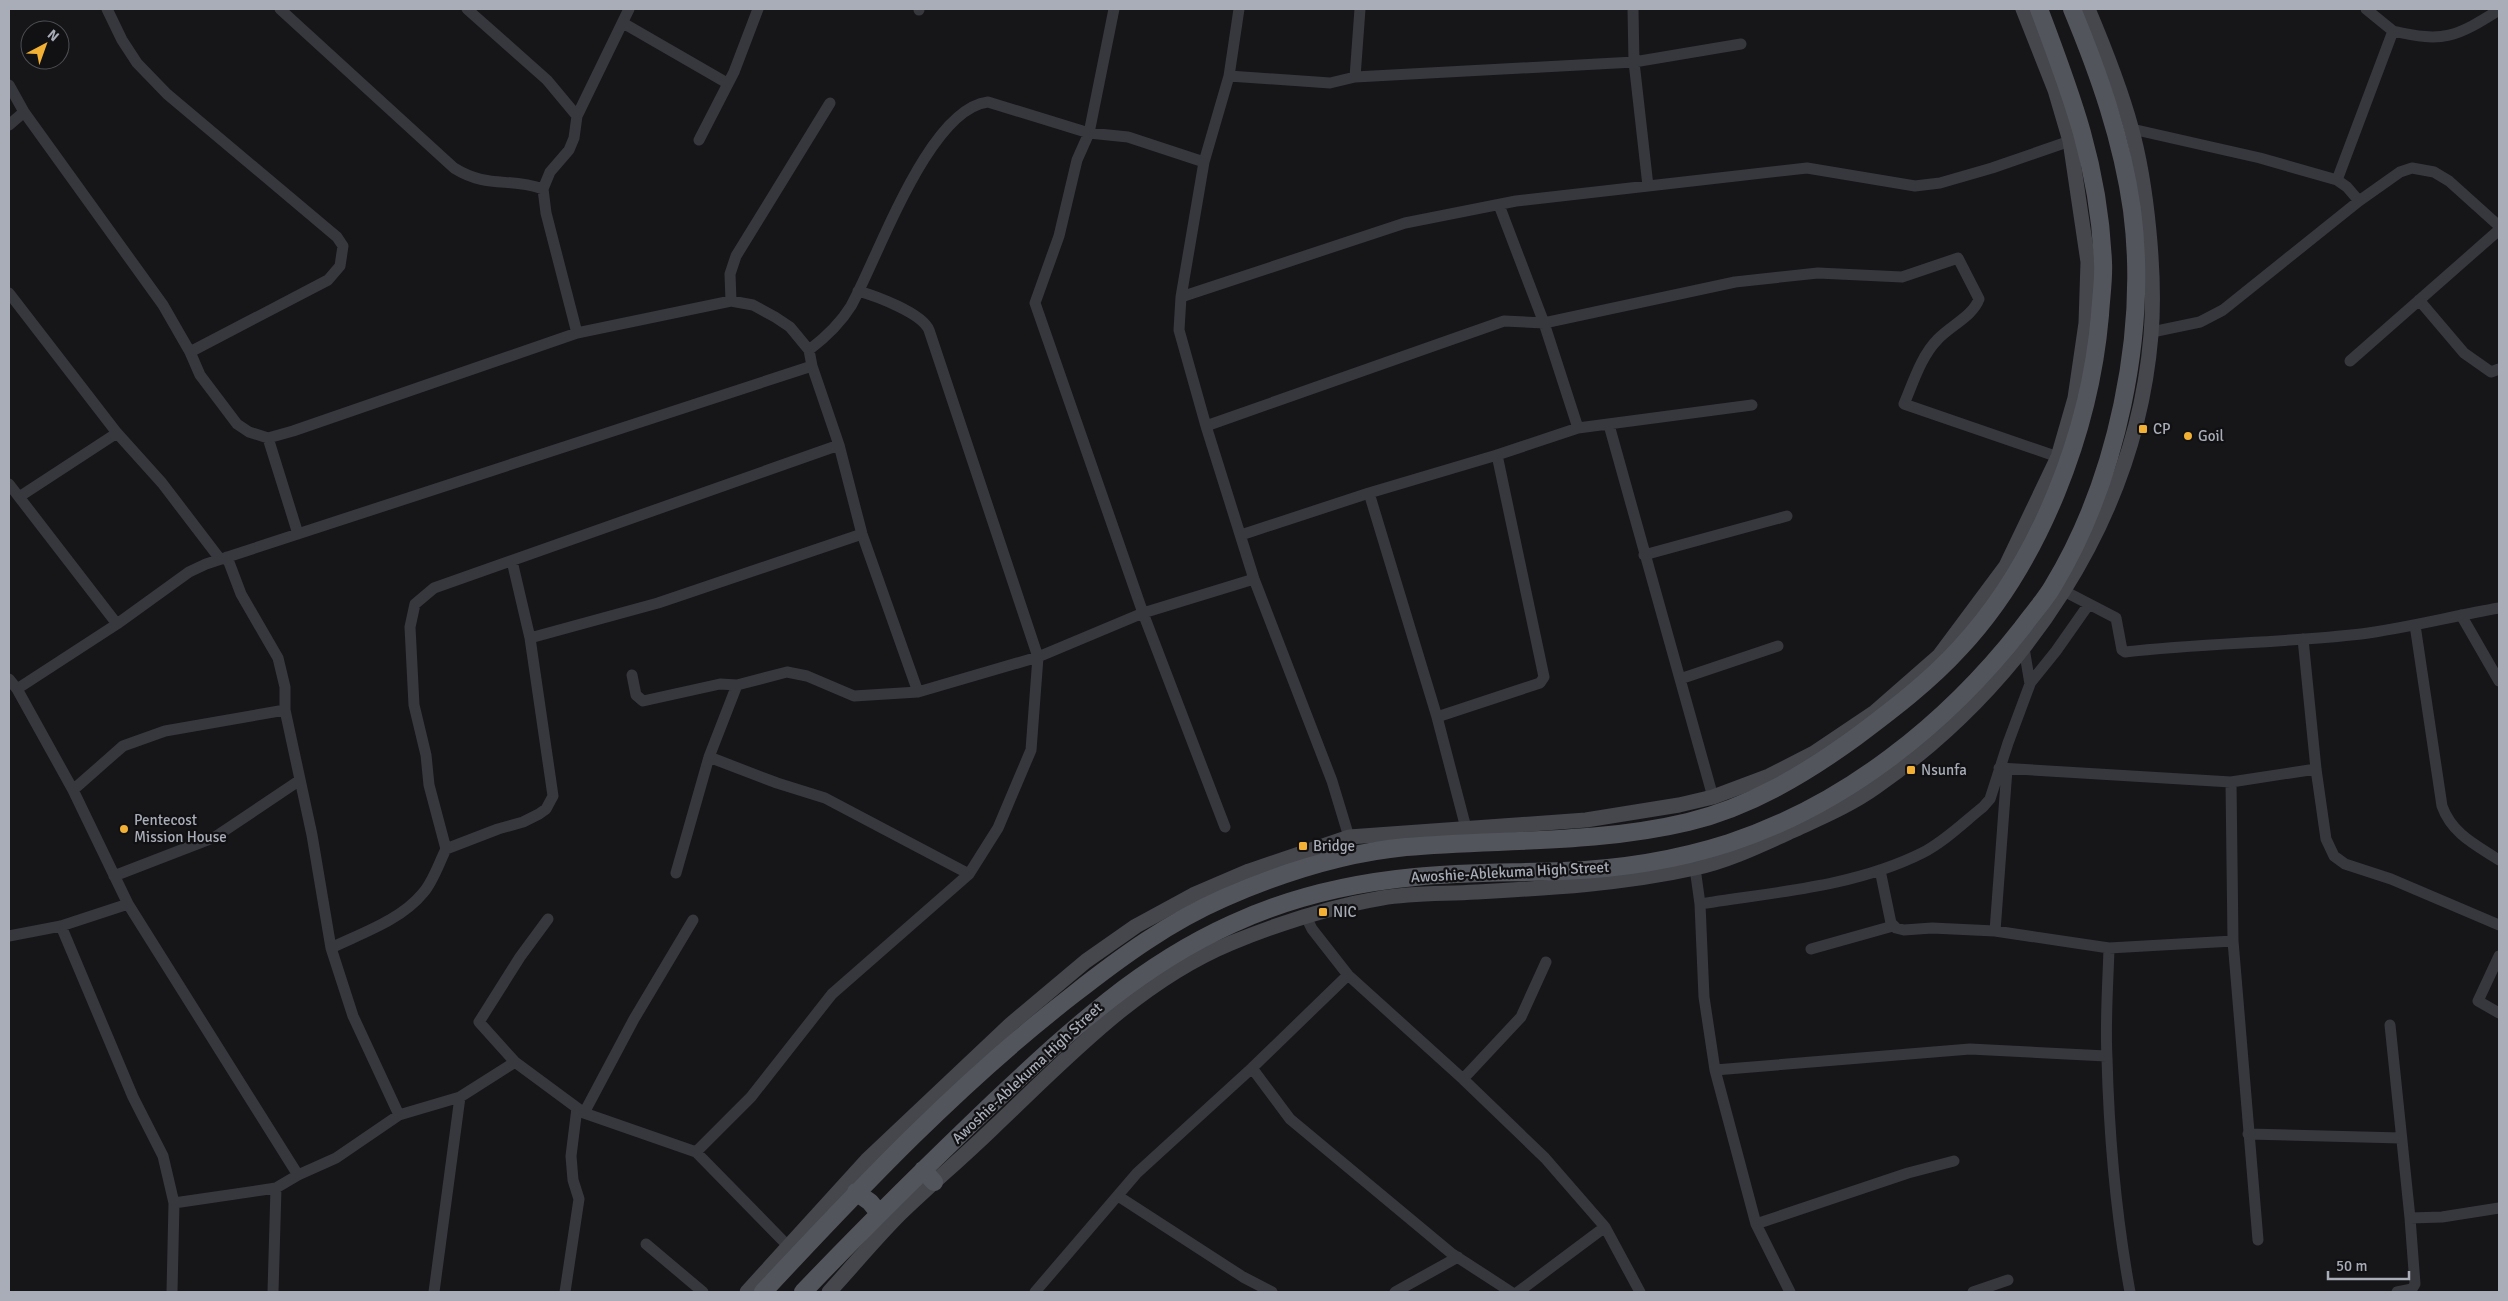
<svg xmlns="http://www.w3.org/2000/svg" width="2508" height="1301" viewBox="0 0 2508 1301" font-family="Signika,sans-serif">
  <rect width="100%" height="100%" fill="#161618"/>
  <g fill="none" stroke-linecap="round" stroke-linejoin="round">
    <!-- street -->
    <path stroke="#37383d" stroke-width="11" d="M107 9 122 40 137 63 167 94 337 237 343 246 340 266 328 280 190 352
      M280 9 454 168C488 189 508 177 543 189
      M467 9 547 80 577 116
      M919 9V10
      M1114 9 1089 133 1077 160 1059 236 1035 303 1143 613 1225 827
      M1239 9 1229 76 1204 162 1181 297 1179 330 1206 426 1254 579 1332 781 1349 837
      M1633 9 1634 62 1648 186
      M623 23 727 83
      M2393 31C2444 43 2456 37 2499 10
      M1229 76 1330 83 1355 77 1634 62 1741 44
      M1355 77 1360 9
      M9 85 24 112 163 305 190 352 200 375 237 424 249 432 268 438 293 431 577 333 731 301 753 305 775 317 790 327 809 350 812 366 839 445 862 534 918 692
      M9 125 24 112
      M2132 129 2260 158 2337 180 2347 187 2359 201
      M699 140 734 72 758 9
      M2337 180 2393 31 2366 9
      M1499 205 1544 323 1578 428
      M9 293 117 433 162 483 220 559
      M1181 297 1405 223 1516 201 1807 168 1915 186 1940 183 1992 168 2070 141
      M2419 300 2464 353 2491 372 2499 369
      M731 301 730 274 736 256 830 103
      M2152 332 2200 322 2223 310 2359 201 2400 172 2412 168 2434 172 2449 181 2499 226
      M577 333 546 213 543 189 550 172 569 150 574 138 577 116 629 9
      M809 350C826 337 840 324 851 306 878 258 928 109 988 102L1089 133 1128 137 1204 162
      M2350 361 2499 230
      M1609 425 1713 797
      M1206 426 1504 321 1544 323 1735 282 1818 273 1902 277 1958 258 1979 299C1973 316 1950 326 1938 339 1921 356 1913 383 1904 404L2058 457
      M268 438 298 534
      M9 484 117 624
      M1369 493 1437 717 1466 828
      M19 497 117 433
      M1241 535 1369 493 1497 455 1578 428 1752 405
      M1644 555 1787 516
      M227 557 241 594 278 658 285 687V710L312 835 331 948 353 1016 399 1115
      M2064 591 2116 618 2122 650 2125 652C2204 643 2282 643 2361 634 2407 628 2453 616 2499 608
      M2461 615 2499 681
      M2415 625 2442 806C2452 834 2476 845 2499 860
      M530 638 658 603 862 534
      M2303 639 2316 769 2326 839 2334 856 2345 864 2391 879 2499 925
      M632 675 636 695 643 701 720 684 737 685 787 672 807 676 854 696 918 692 1038 657 1143 613 1254 579
      M9 679 17 689 73 790 128 904 298 1175
      M1680 679 1778 646
      M2031 682 2056 651 2089 604
      M17 689 117 624 189 572 206 564 812 366
      M1437 717 1540 683 1544 677 1497 455
      M709 757 777 783 825 798 969 874
      M1999 768 2231 782 2316 769
      M2231 782 2233 941 2258 1240
      M73 790 123 746 165 731 285 710
      M446 849 498 829 523 822 539 814 546 809 553 796 530 638 512 561
      M1695 868 1700 904 1704 997 1715 1070 1756 1224 1790 1292
      M1880 870 1891 923 1896 928 1904 930 1932 928 1995 931 2109 948 2233 941
      M676 873 709 757 737 685
      M114 876 215 837 300 780
      M1700 904C1774 892 1854 887 1922 853 1944 842 1964 822 1983 807L1990 799 2008 743 2030 684 2024 648
      M1305 915 1312 929 1348 975 1463 1079 1545 1158 1605 1227 1640 1292
      M548 919 520 957 479 1022 515 1062 584 1113 696 1152 788 1246
      M61 926 133 1097 163 1156 174 1203 172 1292
      M1995 931 2007 769
      M9 936 61 926 128 904
      M331 948C362 933 401 920 423 893 433 882 439 863 446 849L429 785 426 755 414 705 410 627 415 604 434 588 839 445
      M2109 948C2108 984 2105 1021 2107 1058 2109 1136 2116 1215 2130 1292
      M1811 949 1893 926
      M2499 956 2478 1001 2499 1013
      M2390 1025 2410 1218 2442 1217 2499 1208
      M1252 1068 1290 1119 1451 1253 1511 1292
      M1715 1070 1970 1049 2106 1056
      M1463 1079 1521 1017 1546 962
      M584 1113 634 1019 693 920
      M2248 1134 2401 1138
      M696 1152 751 1097 832 994 969 874 998 828 1031 750 1038 657 929 330C922 313 876 296 858 291
      M1118 1196 1243 1277 1272 1292
      M174 1203 276 1188 298 1175 336 1158 399 1115 460 1097 515 1062
      M1756 1224 1908 1173 1954 1161
      M646 1244 703 1292
      M273 1292 276 1188
      M434 1292 460 1097
      M565 1292 579 1199 573 1180 571 1156 577 1108
      M1035 1292 1137 1173 1252 1068 1348 975
      M1395 1292 1458 1257
      M1518 1292 1605 1227
      M1973 1292 2008 1280
      M2397 1292 2412 1289 2415 1284 2410 1218"/>
    <!-- secondary -->
    <path stroke="#45474d" stroke-width="15" d="M747 1292 867 1160 1011 1024 1086 961 1136 926 1193 895 1249 871 1349 837 1586 820 1679 805 1713 797 1769 776 1814 753 1875 712 1939 656 2006 566 2058 457 2075 398 2086 323 2088 262 2070 141 2055 90 2023 9
      M829 1292C853 1266 875 1239 900 1214 930 1185 962 1158 992 1129 1064 1061 1137 982 1231 943 1280 923 1329 907 1382 898 1412 893 1445 894 1476 892 1549 888 1623 884 1695 868 1728 861 1761 845 1792 831 1820 818 1851 805 1876 787 2024 683 2136 519 2151 335 2156 276 2147 184 2131 127 2120 87 2104 47 2088 9"/>
    <!-- primary -->
    <path stroke="#53555c" stroke-width="18" d="M923 1170 934 1182
      M856 1192 870 1202 879 1213
      M763 1292C861 1187 960 1082 1074 994 1121 957 1169 922 1224 898 1281 873 1344 853 1406 847 1500 839 1596 844 1688 822 1750 807 1805 774 1856 737 1892 710 1929 682 1960 648 2040 562 2090 431 2100 315 2101 297 2104 279 2103 262 2099 167 2072 96 2039 9
      M803 1292C866 1226 931 1162 997 1099 1071 1030 1139 966 1232 924 1290 897 1352 883 1415 877 1464 872 1514 873 1563 871 1618 869 1676 860 1729 843 1845 805 1947 724 2022 628 2032 614 2045 600 2053 586 2117 480 2148 333 2132 210 2122 139 2099 74 2072 9"/>
  </g>
  <!-- markers -->
  <g fill="#f2b134" stroke="#111113" stroke-width="2">
    <rect x="2138" y="424" width="10" height="10" rx="2.5"/>
    <circle cx="2188" cy="436" r="5"/>
    <rect x="1906" y="765" width="10" height="10" rx="2.5"/>
    <circle cx="124" cy="829" r="5"/>
    <rect x="1298" y="841" width="10" height="10" rx="2.5"/>
    <rect x="1318" y="907" width="10" height="10" rx="2.5"/>
  </g>
  <g text-anchor="middle" dominant-baseline="central" stroke-width="4.5" stroke-linejoin="round" paint-order="stroke">
    <!-- poi labels -->
    <g font-size="15" fill="#a8adb8" stroke="#111113" text-anchor="start">
      <text x="2153" y="429">CP</text>
      <text x="2198" y="436">Goil</text>
      <text x="1921" y="770">Nsunfa</text>
      <text x="134" y="820">Pentecost<tspan x="134" dy="17">Mission House</tspan></text>
      <text x="1313" y="846">Bridge</text>
      <text x="1333" y="912">NIC</text>
    </g>
    <!-- street labels -->
    <g font-size="15" fill="#a8adb8" stroke="#111113">
      <text transform="translate(1510 872) rotate(-3)">Awoshie-Ablekuma High Street</text>
      <text transform="translate(1027 1073) rotate(-43)">Awoshie-Ablekuma High Street</text>
    </g>
  </g>
  <!-- border -->
  <rect width="2508" height="1301" fill="none" stroke="#a8adb8" stroke-width="20"/>
  <!-- north arrow -->
  <g transform="translate(45 45) rotate(41)"><circle r="24" fill="#111113" stroke="#4d4f55"/>
  <path d="M0-4L9 19L0 12L-9 19Z" fill="#f2b134"/>
  <text y="-8" font-size="14" font-weight="bold" text-anchor="middle" fill="#a8adb8">N</text>
  </g>
  <!-- scale -->
  <path d="M2328 1271v8h81v-8" fill="none" stroke="#a8adb8" stroke-width="2.5"/>
  <text x="2336" y="1271" font-size="15" fill="#a8adb8" stroke="#111113" stroke-width="4" paint-order="stroke">50 m</text>
</svg>
